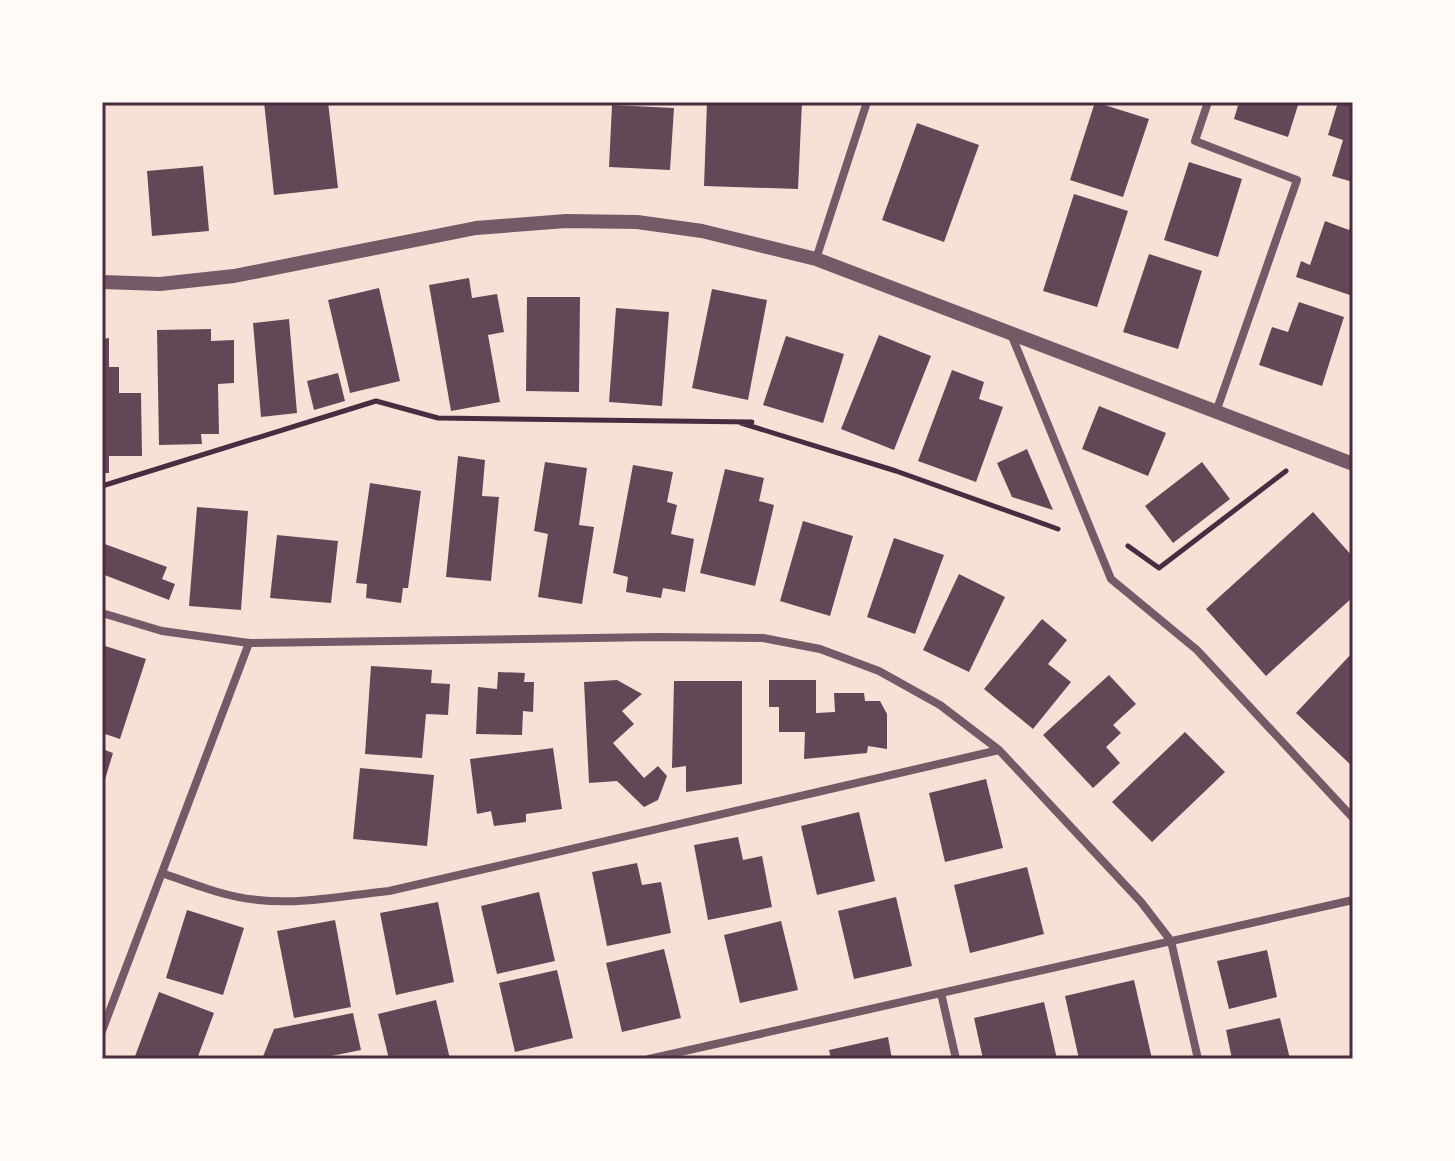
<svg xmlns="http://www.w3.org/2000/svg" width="1455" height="1161" viewBox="0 0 1455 1161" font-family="'Titillium Web',sans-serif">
  <rect width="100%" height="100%" fill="#f7e1d7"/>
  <!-- building -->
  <path fill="#644757" d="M264 102H328L338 188 274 195Z
    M707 102H802L798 189 704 186Z
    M1095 102 1149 119 1123 197 1070 180Z
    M1239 102H1299L1288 137 1234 119Z
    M1338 102H1353V182L1332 176 1343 140 1328 135Z
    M612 105 674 108 670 170 609 167Z
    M917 123 979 145 944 242 882 220Z
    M1189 162 1242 179 1218 257 1164 240Z
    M203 166 209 231 152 236 147 171Z
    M1074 194 1128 211 1097 307 1043 291Z
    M1353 220V296L1296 277 1301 261 1310 265 1325 221 1349 230Z
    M1149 254 1202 271 1178 349 1123 332Z
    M469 278 472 298 497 294 504 332 488 335 500 402 451 411 429 285Z
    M379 288 400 381 350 393 328 300Z
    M712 289 767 300 748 400 692 388Z
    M527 297H580L579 392 526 391Z
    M1299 302 1344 317 1322 386 1259 365 1272 327 1288 332Z
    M616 308 669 312 662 406 609 402Z
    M289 319 297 413 261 417 253 323Z
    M211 329V341L234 340V383L218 384 219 434H201L202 444 159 445 157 330Z
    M879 335 931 356 894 450 841 429Z
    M786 336 844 354 823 423 763 405Z
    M109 338V367H119V393H141L142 456H109V473H102V339Z
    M952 370 984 382 979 399 1003 407 976 482 918 461Z
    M338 373 345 401 314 410 307 381Z
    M1099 406 1166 433 1148 476 1082 449Z
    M1027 449 1053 510 1012 497 997 463Z
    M458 456 485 460 482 496 499 497 491 581 446 577Z
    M545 462 587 468 579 525 594 527 582 604 538 597 548 534 534 531Z
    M1202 462 1230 499 1173 543 1145 506Z
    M633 465 673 472 667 502 677 505 671 534 694 539 685 592 663 588 661 598 626 592 628 577 613 573Z
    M725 469 764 478 759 501 774 505 755 586 700 573Z
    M370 483 421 491 408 588H403L401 603 366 598 367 584 356 583Z
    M197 507 248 511 241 610 189 606Z
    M1313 512 1353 557V597L1266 676 1206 609Z
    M803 521 853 536 830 616 780 601Z
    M277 535 338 541 331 603 270 598Z
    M894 538 944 555 915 634 867 617Z
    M102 543 167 567 162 579 175 584 169 600 102 574Z
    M959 574 1005 597 969 672 923 650Z
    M1042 619 1067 640 1048 664 1071 682 1033 729 984 689Z
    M102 645 146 659 120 739 102 733Z
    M1353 652V767L1296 713Z
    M371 666 432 670 431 683 450 684 448 715 426 714 422 758 365 754Z
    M498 672 525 673 524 682H534L533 712 523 711 522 735 476 734 478 687 497 689Z
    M1109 675 1136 704 1113 725 1121 733 1106 747 1120 763 1093 788 1043 735Z
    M617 680 642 694 622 711 634 724 613 743 644 778 658 766 667 776 658 800 644 807 617 781 589 783 584 682Z
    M769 680H816V713L835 712 834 693H864L865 701H880L887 714V749L868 746 867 753 804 759 805 732H779V707H769Z
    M674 681H742V784L686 792V766L672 768Z
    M1185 732 1225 772 1152 842 1112 802Z
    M553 748 562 809 526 814V822L494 826 491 811 477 814 470 759Z
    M102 749 113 753 103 786H102Z
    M360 768 434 775 427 846 353 839Z
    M986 779 1003 848 945 862 929 793Z
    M859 812 875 881 817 895 801 826Z
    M738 837 743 860 762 856 772 907 708 920 694 845Z
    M637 863 642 885 661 882 671 933 607 946 592 872Z
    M1027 867 1044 934 970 953 954 885Z
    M539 892 555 961 497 974 481 906Z
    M896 897 912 966 854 979 838 911Z
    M438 902 454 982 396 995 380 913Z
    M187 910 244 928 223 995 166 978Z
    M335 920 351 1007 294 1018 277 931Z
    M781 921 798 990 740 1003 724 935Z
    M664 949 681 1018 622 1032 606 963Z
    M1267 950 1277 997 1229 1009 1217 961Z
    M557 970 573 1038 515 1052 499 983Z
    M1134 980 1152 1059H1079L1065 996Z
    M159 992 214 1013 197 1059H134Z
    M436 1000 450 1059H389L378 1014Z
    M1044 1002 1057 1059H983L974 1018Z
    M353 1013 361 1050 316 1059H262L274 1029Z
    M1280 1018 1290 1059H1232L1226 1030Z
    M888 1037 892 1059H831L829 1050Z"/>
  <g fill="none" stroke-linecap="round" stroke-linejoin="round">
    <!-- path -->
    <path stroke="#4a2c40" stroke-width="5" d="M102 486 376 401 438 418 752 422 741 423 896 471 1058 529
      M1128 546 1159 568 1286 471"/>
    <!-- minor -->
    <path stroke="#755966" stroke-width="8" d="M1208 102 1195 141 1297 180 1216 412
      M816 259 867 102
      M1011 334 1111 579 1197 650 1353 818
      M102 613 162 631 249 643 658 637 763 638 820 649 879 671 940 705 999 750 1141 902 1171 941 1198 1059
      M162 873C193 884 225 897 258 900 299 905 348 895 389 891L999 750
      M941 993 956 1059
      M102 1031 249 643
      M649 1059 1353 900"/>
    <!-- tertiary -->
    <path stroke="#755966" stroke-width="14" d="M102 282 160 284 234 276 476 228 566 221 637 222 702 231 816 259 1353 464"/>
  </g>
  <!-- border -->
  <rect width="1455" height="1161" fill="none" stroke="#fffaf5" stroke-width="208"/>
  <rect x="104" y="104" width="1247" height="953" fill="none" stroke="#4a2c40" stroke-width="3"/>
</svg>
